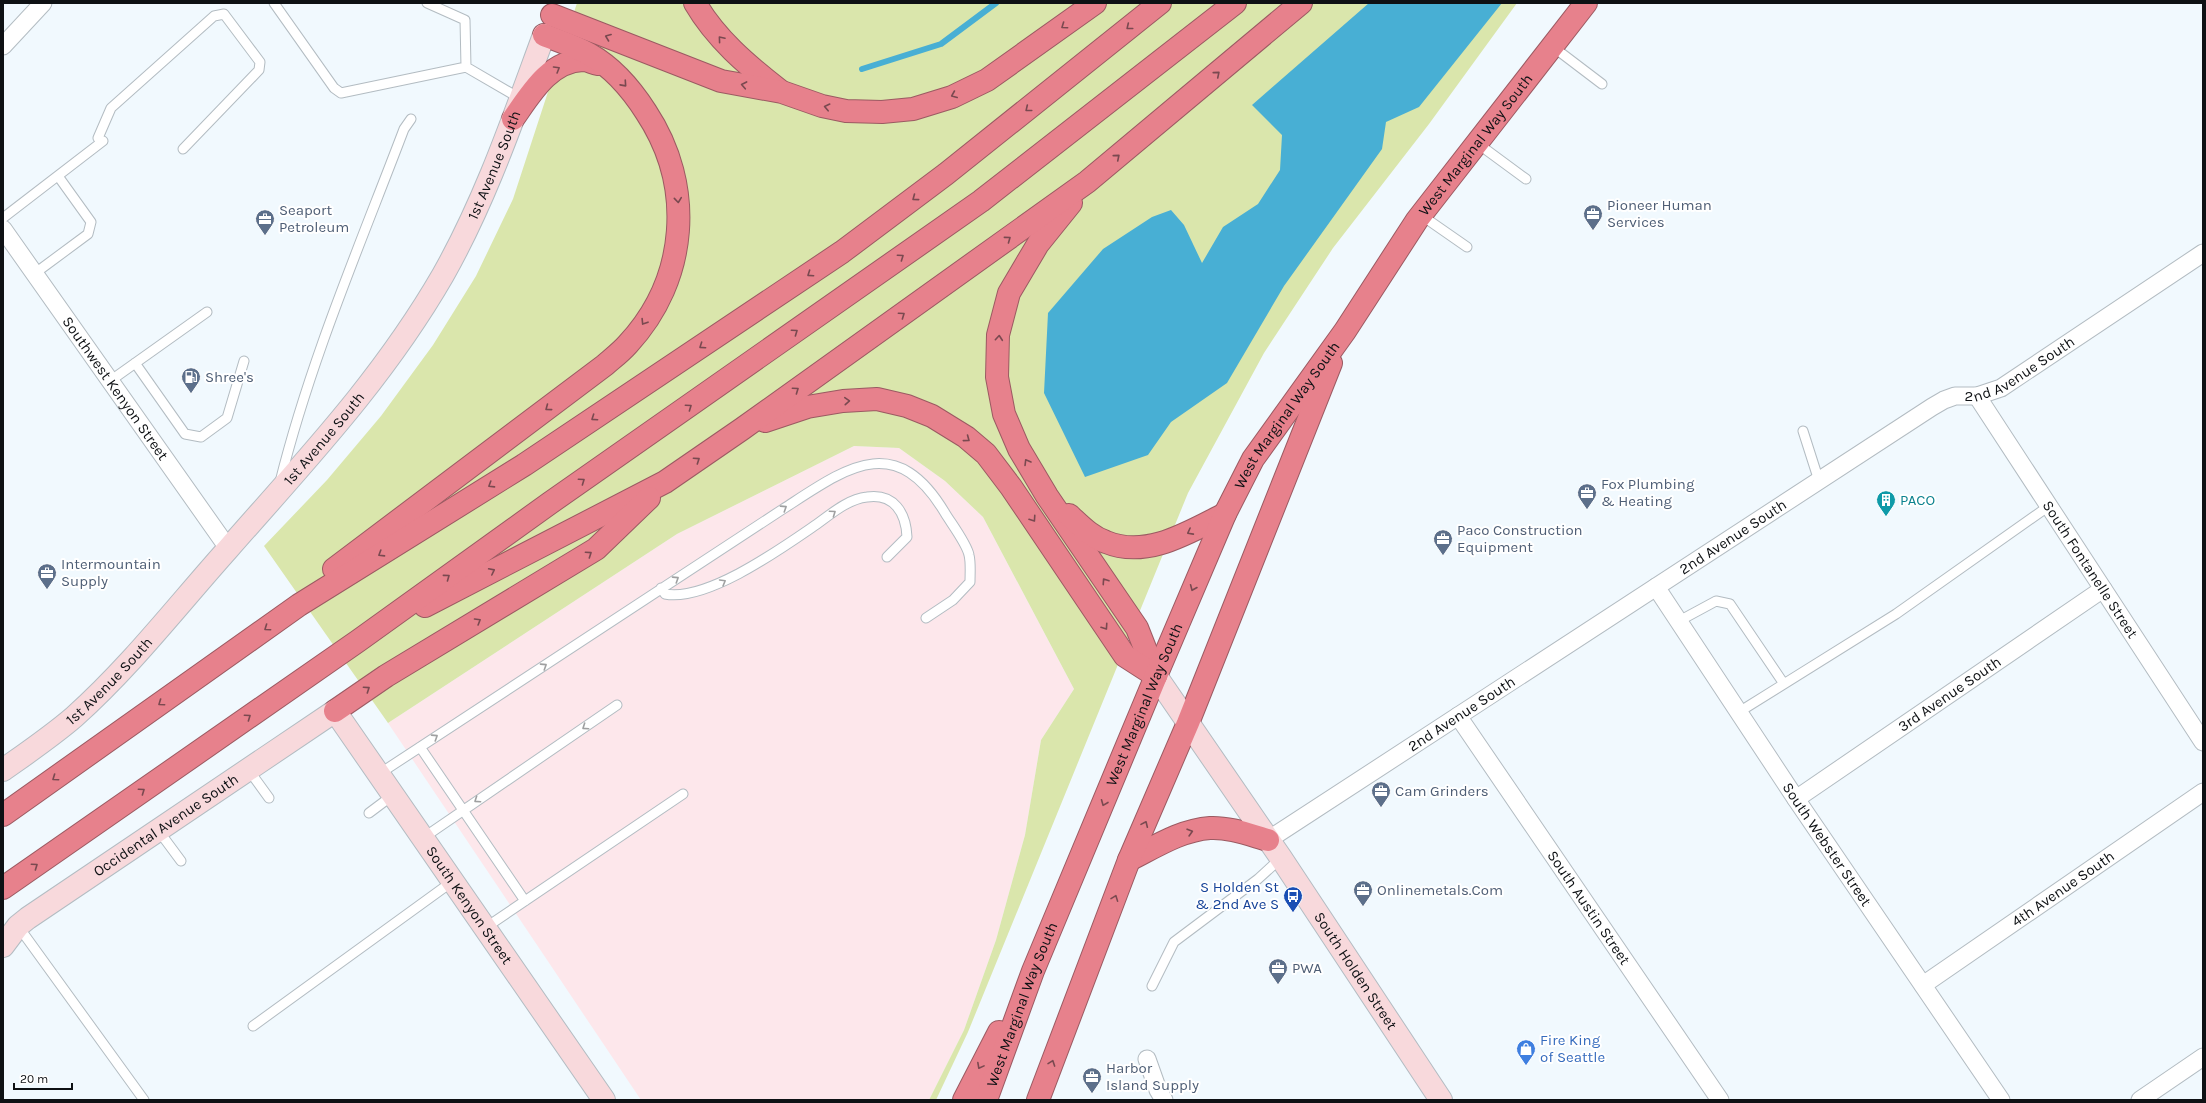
<svg xmlns="http://www.w3.org/2000/svg" width="2206" height="1103" viewBox="0 0 2206 1103" font-family="Karla,sans-serif">
  <rect width="100%" height="100%" fill="#f1f9fe"/>
  <!-- industrial -->
  <path fill="#fde7eb" d="M854 446 899 448 945 481 983 517 1074 689 1041 740 1025 835 996 940 964 1030 929 1100H641L388 723 677 534Z"/>
  <!-- green -->
  <path fill="#dae6ac" d="M577 3H1517L1429 124 1333 248 1264 353 1188 493 968 1032 936 1100H929L964 1030 996 940 1025 835 1041 740 1074 689 983 517 945 481 899 448 854 446 677 534 388 723 264 546 327 480 381 416 433 345 476 276 513 199Z"/>
  <!-- water -->
  <path fill="#48afd4" d="M1369 3H1502L1419 107 1386 122 1382 149 1284 286 1227 383 1171 422 1148 455 1085 477 1044 393 1048 313 1103 249 1152 217 1171 210 1184 225 1202 263 1223 227 1258 204 1280 170 1282 135 1252 105Z"/>
  <g fill="none" stroke-linecap="round" stroke-linejoin="round">
    <!-- stream -->
    <path stroke="#48afd4" stroke-width="6" d="M862 69 941 44 996 3"/>
    <!-- lane casing -->
    <g stroke="#b3bcc2" stroke-width="11">
      <path id="lane" d="M274 3 334 88 341 93 466 67
        M427 3 465 20 466 67 521 99
        M1552 46 1602 84
        M98 138 111 108 214 16 224 14 260 62 259 70 183 149
        M1477 143 1526 179
        M1421 215 1467 247
        M3 218 103 141
        M34 274 88 234 91 222 58 176
        M135 363 185 434 201 437 227 418 244 361
        M110 381 207 312
        M1803 431 1819 481
        M280 482C310 361 360 245 404 129L411 119
        M661 588 665 594C707 602 782 548 817 524 831 514 848 499 867 497 894 493 906 513 907 537L887 557
        M1679 621 1716 601 1730 604 1784 684
        M1739 712 1896 614 2049 506
        M420 747 525 901
        M248 769 269 798
        M379 774 783 509C845 469 895 429 945 513 951 523 967 544 969 555 971 563 970 573 970 582L953 600 926 618
        M369 813 393 795
        M158 830 181 861
        M423 838 617 705
        M18 926 144 1100
        M485 928 683 794
        M1152 986 1174 942 1258 879 1281 858
        M253 1026 453 881"/>
    </g>
    <!-- street casing -->
    <g stroke="#b3bcc2" stroke-width="19">
      <g id="street">
        <path d="M3 46 43 3"/>
        <path id="s1" d="M3 229 228 548"/>
        <path id="s2" d="M1977 396 2203 742"/>
        <path id="s3" d="M1656 587 1796 799 2001 1100"/>
        <path id="s4" d="M1458 716 1720 1100"/>
        <path id="s5" d="M1796 799 2103 589"/>
        <path id="s6" d="M1268 840 1932 407 1944 400 1955 396H1977L2001 388 2203 253"/>
        <path id="s7" d="M1923 985 2203 792"/>
        <path d="M1147 1059 1158 1090 1164 1100"/>
        <path d="M2140 1100 2203 1057"/>
      </g>
    </g>
    <!-- secondary casing -->
    <g stroke="#b3bcc2" stroke-width="24">
      <g id="secondary">
        <path id="s8" d="M1156 676 1281 858 1441 1100"/>
        <path id="s9" d="M3 770C27 753 52 736 74 717 131 666 177 606 228 549 306 460 383 379 443 275 486 199 514 116 544 35"/>
        <path id="s10" d="M3 946 18 926 28 918 335 711 604 1100"/>
      </g>
    </g>
    <!-- highway casing -->
    <g stroke="#9b5a62" stroke-width="24">
      <g id="highway">
        <path d="M695 3C716 39 747 65 779 90"/>
        <path d="M552 15 721 81 782 92 822 106 846 111 882 112 913 109 952 97 987 80 1095 3"/>
        <path d="M513 119C530 95 549 61 583 60 587 60 593 63 598 64"/>
        <path d="M1071 203 1038 244 1009 293 998 335 997 377 1004 414 1019 449 1047 496 1137 628 1156 676"/>
        <path d="M765 421 807 407 843 401 877 399 907 406 932 416 966 437 986 454 1011 487 1125 656 1156 676"/>
        <path d="M1069 515C1080 525 1091 537 1106 542 1147 559 1189 532 1225 514"/>
        <path d="M334 569 605 365C613 358 621 352 628 344 688 279 695 186 646 112 632 90 612 67 589 54 575 46 559 41 544 35"/>
        <path d="M425 606 665 482 742 429 1087 182 1301 3"/>
        <path d="M335 711 386 676 596 549 649 498"/>
        <path d="M3 815 299 605 524 465 842 252 946 174 1160 3"/>
        <path d="M1129 860C1155 847 1181 830 1210 828 1229 827 1250 835 1268 840"/>
        <path d="M3 888 358 641 550 503 981 201 1235 3"/>
        <path d="M964 1100 999 1032"/>
        <path id="s11" d="M986 1100 1033 971 1156 676 1225 514 1253 459 1345 331 1417 220 1586 3"/>
        <path d="M1038 1100 1129 860 1188 723 1331 363"/>
      </g>
    </g>
    <!-- lane -->
    <use href="#lane" stroke="#fff" stroke-width="9"/>
    <!-- street -->
    <use href="#street" stroke="#fff" stroke-width="17"/>
    <!-- secondary -->
    <use href="#secondary" stroke="#f8d9dc" stroke-width="22"/>
    <!-- highway -->
    <use href="#highway" stroke="#e7818c" stroke-width="22"/>
  </g>
  <!-- one-way arrows -->
  <defs><path id="oneway-chevron" d="M-2-3.5L2.5 0L-2 3.5" fill="none" stroke-width="1.6" stroke-linecap="round" stroke-linejoin="round"/></defs>
  <g stroke="#7a4950">
    <use href="#oneway-chevron" transform="translate(1064 26) rotate(145)"/>
    <use href="#oneway-chevron" transform="translate(1129 27) rotate(141)"/>
    <use href="#oneway-chevron" transform="translate(608 37) rotate(-159)"/>
    <use href="#oneway-chevron" transform="translate(721 39) rotate(-130)"/>
    <use href="#oneway-chevron" transform="translate(557 69) rotate(-31)"/>
    <use href="#oneway-chevron" transform="translate(1217 74) rotate(-40)"/>
    <use href="#oneway-chevron" transform="translate(624 84) rotate(48)"/>
    <use href="#oneway-chevron" transform="translate(744 85) rotate(-169)"/>
    <use href="#oneway-chevron" transform="translate(954 95) rotate(157)"/>
    <use href="#oneway-chevron" transform="translate(827 107) rotate(-167)"/>
    <use href="#oneway-chevron" transform="translate(1028 109) rotate(141)"/>
    <use href="#oneway-chevron" transform="translate(1117 157) rotate(-40)"/>
    <use href="#oneway-chevron" transform="translate(915 198) rotate(143)"/>
    <use href="#oneway-chevron" transform="translate(678 200) rotate(84)"/>
    <use href="#oneway-chevron" transform="translate(1008 239) rotate(-36)"/>
    <use href="#oneway-chevron" transform="translate(901 257) rotate(-35)"/>
    <use href="#oneway-chevron" transform="translate(810 274) rotate(146)"/>
    <use href="#oneway-chevron" transform="translate(902 315) rotate(-35)"/>
    <use href="#oneway-chevron" transform="translate(644 322) rotate(122)"/>
    <use href="#oneway-chevron" transform="translate(795 332) rotate(-35)"/>
    <use href="#oneway-chevron" transform="translate(999 338) rotate(-85)"/>
    <use href="#oneway-chevron" transform="translate(702 346) rotate(146)"/>
    <use href="#oneway-chevron" transform="translate(796 390) rotate(-35)"/>
    <use href="#oneway-chevron" transform="translate(847 401) rotate(-4)"/>
    <use href="#oneway-chevron" transform="translate(689 407) rotate(-35)"/>
    <use href="#oneway-chevron" transform="translate(548 408) rotate(143)"/>
    <use href="#oneway-chevron" transform="translate(594 418) rotate(146)"/>
    <use href="#oneway-chevron" transform="translate(967 439) rotate(37)"/>
    <use href="#oneway-chevron" transform="translate(697 460) rotate(-34)"/>
    <use href="#oneway-chevron" transform="translate(1027 462) rotate(-121)"/>
    <use href="#oneway-chevron" transform="translate(582 481) rotate(-35)"/>
    <use href="#oneway-chevron" transform="translate(491 485) rotate(148)"/>
    <use href="#oneway-chevron" transform="translate(1033 519) rotate(56)"/>
    <use href="#oneway-chevron" transform="translate(1190 532) rotate(152)"/>
    <use href="#oneway-chevron" transform="translate(381 554) rotate(148)"/>
    <use href="#oneway-chevron" transform="translate(589 554) rotate(-34)"/>
    <use href="#oneway-chevron" transform="translate(492 571) rotate(-27)"/>
    <use href="#oneway-chevron" transform="translate(447 577) rotate(-36)"/>
    <use href="#oneway-chevron" transform="translate(1105 581) rotate(-124)"/>
    <use href="#oneway-chevron" transform="translate(1193 588) rotate(113)"/>
    <use href="#oneway-chevron" transform="translate(478 621) rotate(-31)"/>
    <use href="#oneway-chevron" transform="translate(1105 627) rotate(56)"/>
    <use href="#oneway-chevron" transform="translate(267 628) rotate(145)"/>
    <use href="#oneway-chevron" transform="translate(367 689) rotate(-34)"/>
    <use href="#oneway-chevron" transform="translate(161 703) rotate(145)"/>
    <use href="#oneway-chevron" transform="translate(248 717) rotate(-35)"/>
    <use href="#oneway-chevron" transform="translate(55 778) rotate(145)"/>
    <use href="#oneway-chevron" transform="translate(142 791) rotate(-35)"/>
    <use href="#oneway-chevron" transform="translate(1104 803) rotate(112)"/>
    <use href="#oneway-chevron" transform="translate(1145 824) rotate(-66)"/>
    <use href="#oneway-chevron" transform="translate(1190 832) rotate(-16)"/>
    <use href="#oneway-chevron" transform="translate(35 866) rotate(-35)"/>
    <use href="#oneway-chevron" transform="translate(1115 898) rotate(-69)"/>
    <use href="#oneway-chevron" transform="translate(1052 1063) rotate(-70)"/>
    <use href="#oneway-chevron" transform="translate(980 1066) rotate(118)"/>
  </g>
  <g stroke="#9fa0a1">
    <use href="#oneway-chevron" transform="translate(784 508) rotate(-33)"/>
    <use href="#oneway-chevron" transform="translate(833 513) rotate(-35)"/>
    <use href="#oneway-chevron" transform="translate(676 579) rotate(-33)"/>
    <use href="#oneway-chevron" transform="translate(723 582) rotate(-30)"/>
    <use href="#oneway-chevron" transform="translate(544 666) rotate(-33)"/>
    <use href="#oneway-chevron" transform="translate(585 727) rotate(146)"/>
    <use href="#oneway-chevron" transform="translate(435 737) rotate(-33)"/>
    <use href="#oneway-chevron" transform="translate(477 800) rotate(146)"/>
  </g>
  <!-- icons -->
  <defs>
    <g id="office-pin" transform="scale(1)"><path d="M0 17L-7.5 6A9.5 9.5 0 1 1 7.5 6Z" fill="#5c6f8a" stroke="#fff"/><path d="M-6-3h4V-5.5h4V-3h4V5H-6ZM-1-4.5V-3h2v-1.5ZM-6 0V1H6V0Z" fill="#fff"/></g>
    <g id="fuel-pin" transform="scale(1)"><path d="M0 17L-7.5 6A9.5 9.5 0 1 1 7.5 6Z" fill="#5c6f8a" stroke="#fff"/><path d="M-5.5-6h7V0h2V4h1.3V-2.5L3-4.5l.8-.8L6-3V5H2.5V1h-1V6h-7ZM-4.2-4.7v3.2H.2V-4.7Z" fill="#fff"/></g>
    <g id="building-pin" transform="scale(1)"><path d="M0 17L-7.5 6A9.5 9.5 0 1 1 7.5 6Z" fill="#0f9aa8" stroke="#fff"/><path d="M-4-6H4V6H1V3H-1V6H-4ZM-2.5-4.3h1.7v1.8h-1.7ZM.8-4.3h1.7v1.8H.8ZM-2.5-1h1.7V.8h-1.7ZM.8-1h1.7V.8H.8Z" fill="#fff"/></g>
    <g id="bus-pin" transform="scale(1)"><path d="M0 17L-7.5 6A9.5 9.5 0 1 1 7.5 6Z" fill="#1a4fb4" stroke="#fff"/><path d="M-5-6H5V4H4V6H2V4H-2V6H-4V4H-5ZM-3.5-4V0h7V-4ZM-3.5 1.2v1.5H-2V1.2ZM2 1.2v1.5H3.5V1.2Z" fill="#fff"/></g>
    <g id="shop-pin" transform="scale(1)"><path d="M0 17L-7.5 6A9.5 9.5 0 1 1 7.5 6Z" fill="#3f7fe0" stroke="#fff"/><path d="M-5-2.5h2.3a2.7 3.5 0 0 1 5.4 0H5L5.5 6h-11ZM-1.5-2.5h3a1.5 2.3 0 0 0-3 0Z" fill="#fff"/></g>
  </defs>
  <g fill-rule="evenodd">
    <use href="#office-pin" x="1593" y="214"/>
    <use href="#office-pin" x="265" y="219"/>
    <use href="#fuel-pin" x="191" y="377"/>
    <use href="#office-pin" x="1587" y="493"/>
    <use href="#building-pin" x="1886" y="500"/>
    <use href="#office-pin" x="1443" y="539"/>
    <use href="#office-pin" x="47" y="573"/>
    <use href="#office-pin" x="1381" y="791"/>
    <use href="#office-pin" x="1363" y="890"/>
    <use href="#bus-pin" x="1293" y="896"/>
    <use href="#office-pin" x="1278" y="968"/>
    <use href="#shop-pin" x="1526" y="1049"/>
    <use href="#office-pin" x="1092" y="1077"/>
  </g>
  <g text-anchor="middle" dominant-baseline="central" stroke-width="4" stroke-linejoin="round" paint-order="stroke">
    <!-- street labels -->
    <g font-size="15" fill="#0e1114" stroke="#fff">
      <text stroke="none"><textPath href="#s11" startOffset="1080">West Marginal Way South</textPath></text>
      <text stroke="none"><textPath href="#s9" startOffset="787">1st Avenue South</textPath></text>
      <text stroke="none"><textPath href="#s6" startOffset="890">2nd Avenue South</textPath></text>
      <text stroke="none"><textPath href="#s1" startOffset="195">Southwest Kenyon Street</textPath></text>
      <text stroke="none"><textPath href="#s11" startOffset="750">West Marginal Way South</textPath></text>
      <text stroke="none"><textPath href="#s9" startOffset="463">1st Avenue South</textPath></text>
      <text stroke="none"><textPath href="#s6" startOffset="555">2nd Avenue South</textPath></text>
      <text stroke="none"><textPath href="#s2" startOffset="207">South Fontanelle Street</textPath></text>
      <text stroke="none"><textPath href="#s9" startOffset="139">1st Avenue South</textPath></text>
      <text stroke="none"><textPath href="#s5" startOffset="186">3rd Avenue South</textPath></text>
      <text stroke="none"><textPath href="#s11" startOffset="426">West Marginal Way South</textPath></text>
      <text stroke="none"><textPath href="#s6" startOffset="231">2nd Avenue South</textPath></text>
      <text stroke="none"><textPath href="#s10" startOffset="204">Occidental Avenue South</textPath></text>
      <text stroke="none"><textPath href="#s3" startOffset="309">South Webster Street</textPath></text>
      <text stroke="none"><textPath href="#s7" startOffset="170">4th Avenue South</textPath></text>
      <text stroke="none"><textPath href="#s10" startOffset="644">South Kenyon Street</textPath></text>
      <text stroke="none"><textPath href="#s4" startOffset="232">South Austin Street</textPath></text>
      <text stroke="none"><textPath href="#s8" startOffset="356">South Holden Street</textPath></text>
      <text stroke="none"><textPath href="#s11" startOffset="102">West Marginal Way South</textPath></text>
    </g>
    <!-- service labels -->
    <g font-size="15" fill="#4e5e75" stroke="#fff" text-anchor="start">
      <text x="1607" y="205">Pioneer Human<tspan x="1607" dy="17">Services</tspan></text>
      <text x="279" y="210">Seaport<tspan x="279" dy="17">Petroleum</tspan></text>
      <text x="205" y="377">Shree's</text>
      <text x="1601" y="484">Fox Plumbing<tspan x="1601" dy="17">&amp; Heating</tspan></text>
      <text x="1457" y="530">Paco Construction<tspan x="1457" dy="17">Equipment</tspan></text>
      <text x="61" y="564">Intermountain<tspan x="61" dy="17">Supply</tspan></text>
      <text x="1395" y="791">Cam Grinders</text>
      <text x="1377" y="890">Onlinemetals.Com</text>
      <text x="1292" y="968">PWA</text>
      <text x="1106" y="1068">Harbor<tspan x="1106" dy="17">Island Supply</tspan></text>
    </g>
    <!-- culture labels -->
    <g font-size="15" fill="#0d838f" stroke="#fff" text-anchor="start">
      <text x="1900" y="500">PACO</text>
    </g>
    <!-- transit labels -->
    <g font-size="15" fill="#164399" stroke="#fff" text-anchor="end">
      <text x="1279" y="887">S Holden St<tspan x="1279" dy="17">&amp; 2nd Ave S</tspan></text>
    </g>
    <!-- shop labels -->
    <g font-size="15" fill="#366cbe" stroke="#fff" text-anchor="start">
      <text x="1540" y="1040">Fire King<tspan x="1540" dy="17">of Seattle</tspan></text>
    </g>
  </g>
  <!-- border -->
  <rect width="2206" height="1103" fill="none" stroke="#0e1114" stroke-width="8"/>
  <!-- scale -->
  <path d="M14 1083v6h58v-6" fill="none" stroke="#0e1114" stroke-width="2"/>
  <text x="20" y="1083" font-size="12" fill="#0e1114" stroke="#ffffff" stroke-width="3" paint-order="stroke">20 m</text>
</svg>
